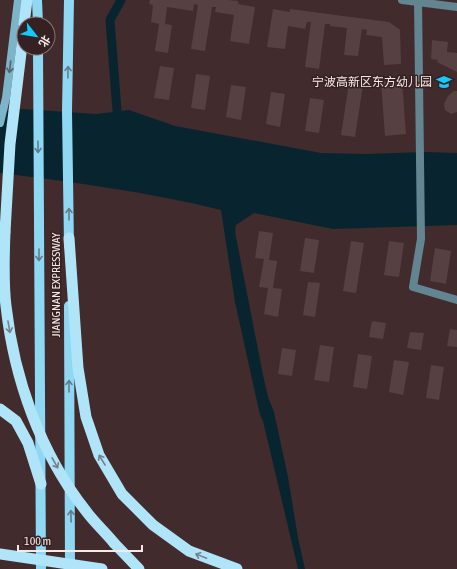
<svg xmlns="http://www.w3.org/2000/svg" width="457" height="569" viewBox="0 0 457 569" font-family="'Asap Condensed','Noto Sans SC',sans-serif">
  <rect width="100%" height="100%" fill="#412b2c"/>
  <!-- water -->
  <path fill="#08252f" d="M23 109 96 114 129 110 175 126 321 153 366 154 426 152 457 153V225L333 229 254 213 236 225 235 232 263 375 268 397 274 412 288 477 298 538 305 569H298L263 421 260 415 235 302 221 210C148 192 74 182 0 173V112Z"/>
  <g fill="none" stroke-linecap="round" stroke-linejoin="round">
    <!-- canal -->
    <path stroke="#08252f" stroke-width="9" d="M118 124 110 20 121 0"/>
  </g>
  <!-- building -->
  <path fill="#574041" d="M150 0H228L238 1V4L255 7 249 44 230 41 234 15 215 12 216 7H212L205 51 191 49 198 5 194 4 193 11 167 7 165 24 172 25 168 53 155 51 159 24 151 22 153 5 149 4Z
    M273 9 290 12V9L389 22 400 30 401 64 384 65 382 37 366 35 367 30 362 29 358 56 344 55 347 28 330 26V24H325L319 69 305 67 311 22H307L305 29 288 26 285 49 267 47Z
    M432 40 448 42 447 52 457 53V72L437 62 438 60 431 59Z
    M160 66 174 68 169 100 154 98Z
    M196 74 210 76 205 110 191 108Z
    M402 81 406 134 385 136 381 82Z
    M349 83 363 85 355 137 341 135Z
    M231 85 246 87 241 120 226 117Z
    M454 91H457V112L451 114 445 110 444 104 448 96Z
    M271 92 285 94 280 127 266 124Z
    M310 98 324 100 319 133 305 131Z
    M259 231 273 233 269 260 277 261 273 288 282 289 278 317 264 314 268 288 259 287 264 259 255 258Z
    M305 238 319 240 314 273 300 271Z
    M351 241 364 243 356 293 343 291Z
    M389 241 404 243 399 277 384 275Z
    M435 248 451 251 446 284 430 281Z
    M308 282 320 283 315 317 303 315Z
    M372 321 386 323 383 339 369 337Z
    M450 329 457 330V347L447 346Z
    M410 332 424 333 421 350 407 348Z
    M320 345 334 347 329 382 314 380Z
    M282 348 296 350 292 376 278 374Z
    M358 354 372 356 367 389 353 387Z
    M394 360 409 362 403 395 389 392Z
    M431 365 444 367 439 400 426 398Z"/>
  <g fill="none" stroke-linecap="round" stroke-linejoin="round">
    <!-- minor -->
    <path stroke="#638592" stroke-width="8" d="M402 0 457 7
      M418 0 421 239 413 287 457 300"/>
    <!-- secondary -->
    <path stroke="#7cb4c9" stroke-width="8" d="M0 123 6 98 18 0"/>
    <!-- primary -->
    <path stroke="#8fd8f4" stroke-width="10" d="M37 0 38 24
      M38 48 41 569
      M69 246 67 111 69 0
      M69 306 70 569"/>
    <!-- trunk -->
    <path stroke="#b0e4f9" stroke-width="11" d="M24 24 27 0
      M5 232 10 144 24 28
      M69 238 78 368 86 417 99 455 122 494 153 525 189 551 237 569
      M0 409 16 421 28 443 41 484
      M114 543 139 569"/>
    <!-- trunk-bridge -->
    <path stroke="#b0e4f9" stroke-width="11" d="M5 232C4 257 3 281 6 306 14 378 40 453 86 511 94 522 105 532 114 543
      M0 554 102 569"/>
  </g>
  <!-- one-way arrows -->
  <defs><path id="oneway-shaft" d="M-6 0H5M1.5-3L5.5 0L1.5 3" fill="none" stroke-width="1.6" stroke-linecap="round" stroke-linejoin="round"/></defs>
  <use stroke="#56636d" href="#oneway-shaft" transform="translate(10 67) rotate(97)"/>
  <g stroke="#627c8b">
    <use href="#oneway-shaft" transform="translate(68 72) rotate(-89)"/>
    <use href="#oneway-shaft" transform="translate(38 147) rotate(89)"/>
    <use href="#oneway-shaft" transform="translate(69 214) rotate(-90)"/>
    <use href="#oneway-shaft" transform="translate(39 255) rotate(90)"/>
    <use href="#oneway-shaft" transform="translate(69 386) rotate(-90)"/>
    <use href="#oneway-shaft" transform="translate(71 516) rotate(-91)"/>
  </g>
  <g stroke="#73828e">
    <use href="#oneway-shaft" transform="translate(9 327) rotate(80)"/>
    <use href="#oneway-shaft" transform="translate(102 460) rotate(-121)"/>
    <use href="#oneway-shaft" transform="translate(55 463) rotate(61)"/>
    <use href="#oneway-shaft" transform="translate(201 556) rotate(-158)"/>
  </g>
  <!-- icons -->
  <defs>
    <g id="school-bare" transform="scale(1.2)"><path d="M0-5L7-2L0 1L-7-2ZM-4 1L0 2.5L4 1V4Q0 6-4 4Z" fill="#12cafb" stroke="#362122" stroke-width="2.5" paint-order="stroke"/></g>
  </defs>
  <g fill-rule="evenodd">
    <use href="#school-bare" x="444" y="82"/>
  </g>
  <g text-anchor="middle" dominant-baseline="central" stroke-width="3" stroke-linejoin="round" paint-order="stroke">
    <!-- poi labels -->
    <g font-size="12" fill="#f8e9e9" stroke="#362122" text-anchor="end">
      <text x="432" y="82">宁波高新区东方幼儿园</text>
    </g>
    <!-- street labels -->
    <g font-size="12" fill="#f8e9e9" stroke="#362122">
      <text transform="translate(56 285) rotate(-90)">JIANGNAN EXPRESSWAY</text>
    </g>
  </g>
  <!-- north arrow -->
  <g transform="translate(36 36) rotate(121)"><circle r="19" fill="#362122" stroke="#847172"/>
  <path d="M0-3L7 15L0 10L-7 15Z" fill="#12cafb"/>
  <text y="-6" font-size="11" font-weight="bold" text-anchor="middle" fill="#f8e9e9">北</text>
  </g>
  <!-- scale -->
  <path d="M18 545v6h124v-6" fill="none" stroke="#f8e9e9" stroke-width="2"/>
  <text x="24" y="545" font-size="12" fill="#f8e9e9" stroke="#362122" stroke-width="3" paint-order="stroke">100 m</text>
</svg>
